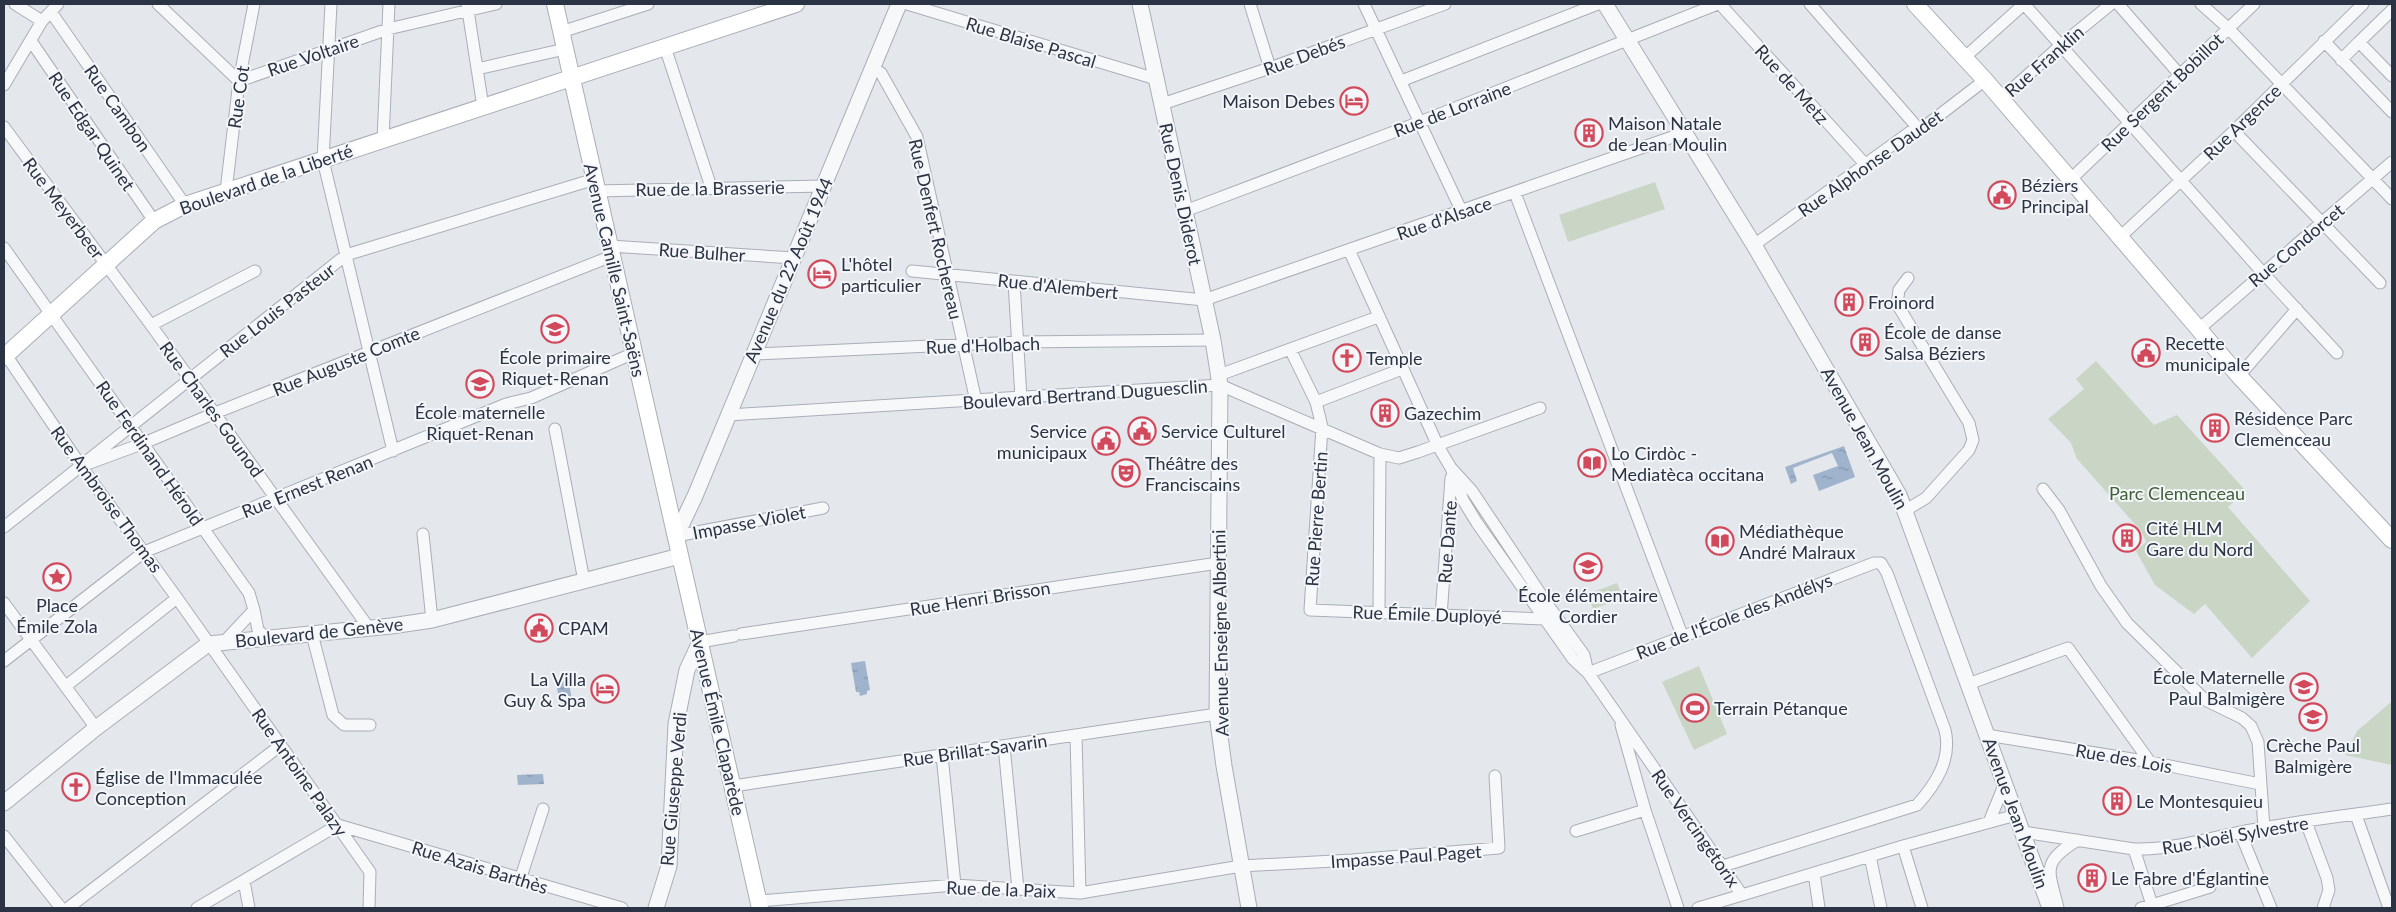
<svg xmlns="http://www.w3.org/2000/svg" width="2396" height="912" viewBox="0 0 2396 912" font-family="Lato,sans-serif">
  <defs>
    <pattern id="water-ripples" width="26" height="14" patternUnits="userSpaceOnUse" patternTransform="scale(1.25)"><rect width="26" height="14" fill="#9fb4cc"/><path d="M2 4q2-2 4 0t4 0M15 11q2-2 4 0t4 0" fill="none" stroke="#8293a7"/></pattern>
  </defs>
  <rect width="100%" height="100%" fill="#e4e7ec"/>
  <!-- green -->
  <path fill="#c9d6c5" d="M1655 182 1665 209 1568 242 1559 215Z
    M2096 361 2154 425 2177 415 2246 491 2228 507 2310 601 2252 658 2205 604 2194 614 2155 585 2136 551 2146 542 2141 531 2077 459 2071 443 2048 419 2084 389 2076 379Z
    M1617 583 1623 598 1593 609 1588 594Z
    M1699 666 1727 734 1694 750 1662 682Z
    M2392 701V765L2345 755 2357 731Z"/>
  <!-- water -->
  <path fill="url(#water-ripples)" d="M1844 446 1855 477 1819 491 1813 475 1838 466 1832 453 1793 468 1797 481 1791 484 1785 467Z
    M865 661 870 690 867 691V694L860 696 859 692H856L851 663Z
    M569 680 572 703 569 708 560 705 556 682Z
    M543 774 544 784 518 785 517 775Z"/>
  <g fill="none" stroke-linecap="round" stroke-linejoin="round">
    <!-- minor casing -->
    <g stroke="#a9aeb7" stroke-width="13">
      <path id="minor" d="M15 4 42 21
        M158 4 239 81 388 29 496 4
        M331 4 323 160 393 451
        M467 4 483 107
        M907 4 1156 79
        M1250 4 1270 68
        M1364 4 1462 212
        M1720 4 1865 164
        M1810 4 1917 127
        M2024 4 2263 273 2337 353
        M2118 4 2180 75
        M2201 4 2228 28 2392 199
        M2392 10 2359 42 2392 76
        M51 12 185 205
        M561 32 648 4
        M31 41 154 221
        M2324 41 2392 112
        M665 47 711 187
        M1964 58 2024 4
        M2341 60 2359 42
        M872 68 881 73 917 137 976 401
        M477 69 565 49
        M1401 81 1598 4
        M4 85 42 21 58 4
        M2001 99 2061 45 2111 4
        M1162 104 1270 68 1445 4
        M4 127 151 325 369 628
        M2234 131 2380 283
        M383 140 389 4
        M2070 180 2254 4
        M226 191 239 81 254 4
        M597 191 824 186
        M1515 193 1682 635
        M1185 211 1420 122 1718 4
        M2119 238 2234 131 2363 4
        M1754 245 1917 127H1924L1985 80
        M610 246 794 258
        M4 248 249 593 254 610 224 642
        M1349 250 1438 446 1451 468 1472 491 1550 608 1584 655 1588 673
        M912 271 1204 300 1684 133
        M1014 282 1021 398
        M151 325 255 271
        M2199 329 2392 162
        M1290 349 1316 402 1322 427 1310 610 1544 619
        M4 352 81 466 177 598 370 872 369 908
        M754 354 1018 342 1213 340
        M1219 375 1378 317
        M2239 376 2297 309
        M1316 402 1402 369
        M728 415 1220 385 1380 454 1399 458 1418 452 1540 408
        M555 429 584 581
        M90 463 144 443 215 413 612 256
        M1451 468 1463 500 1477 523 1573 659 1588 673 1600 690 1742 895 1903 846 2016 815
        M2043 489 2059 510 2101 586 2127 623 2205 700 2242 718 2251 726 2258 742 2264 828
        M1906 510 1926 498 1969 450 1973 440 1969 423 1897 304 1899 290 1908 278
        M4 527 346 255 595 179
        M423 534 432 620
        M676 536 823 508
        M4 603 96 728
        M254 610 258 630 267 638
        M1379 612 1380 454
        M1441 616 1451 478
        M312 634 333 715 344 725H370
        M741 634 1218 563
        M700 642 734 636
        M4 661 144 552 506 404 531 398 634 353
        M1588 673 1874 563H1881L1887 573 1945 730C1952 759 1936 784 1917 805L1723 866
        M1968 684 2068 648 2150 762
        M66 686 177 598
        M1621 725 1645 810 1678 908
        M1076 735 1080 893
        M1987 735 2150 762 2260 784
        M1004 746 1018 889
        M942 755 955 885
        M733 786 1217 714
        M2356 815 2389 908
        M1989 822 2005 783
        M2306 822 2327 878 2329 890 2323 908
        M1576 831 1645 810
        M2023 832 2134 849C2174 850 2212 837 2251 830 2298 821 2345 816 2392 809
        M2240 832 2271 908
        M4 836 61 908
        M1903 846 1922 908
        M2134 849 2152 905 2141 908
        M1870 856 1881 908
        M1814 873 1819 908
        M520 880 543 809
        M244 881 249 908
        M759 901 955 885 1080 893 1241 866 1352 860 1499 848 1495 776
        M2152 905 2210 887
        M68 908 281 745
        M197 908 338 825 622 908
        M1698 908 1742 895
        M2058 908C2049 870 2040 863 2078 840"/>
    </g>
    <!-- tertiary casing -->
    <g stroke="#a9aeb7" stroke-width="17">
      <path id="tertiary" d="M1140 4 1213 340 1220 385 1217 714 1224 766 1249 908
        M1605 4 1754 245 1899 495 2050 908
        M676 536 695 496 899 4
        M4 803 96 728 208 644 391 626 432 620 680 556
        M656 908 669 866 676 724 687 670 700 642"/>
    </g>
    <!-- secondary casing -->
    <g stroke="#a9aeb7" stroke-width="18">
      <path id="secondary" d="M555 4 760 908
        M1915 4 1985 80 2239 376 2392 540
        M4 357 154 221 185 205 796 4"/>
    </g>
    <!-- minor -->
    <use href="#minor" stroke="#f7f8fa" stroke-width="11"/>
    <!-- tertiary -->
    <use href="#tertiary" stroke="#f7f8fa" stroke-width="15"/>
    <!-- secondary -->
    <use href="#secondary" stroke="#fff" stroke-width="16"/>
  </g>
  <!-- icons -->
  <defs>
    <g id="hotel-ring" transform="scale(1.4375)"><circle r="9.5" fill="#f4f6f9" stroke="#d1495b" stroke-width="1.5"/><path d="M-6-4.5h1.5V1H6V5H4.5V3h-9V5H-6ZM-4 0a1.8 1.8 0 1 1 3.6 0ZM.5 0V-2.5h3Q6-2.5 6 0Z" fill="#d1495b"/></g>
    <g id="building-ring" transform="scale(1.4375)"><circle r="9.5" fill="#f4f6f9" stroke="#d1495b" stroke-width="1.5"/><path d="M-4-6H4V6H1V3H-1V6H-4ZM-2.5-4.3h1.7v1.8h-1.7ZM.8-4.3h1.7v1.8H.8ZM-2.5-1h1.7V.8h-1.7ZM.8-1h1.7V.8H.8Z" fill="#d1495b"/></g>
    <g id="civic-ring" transform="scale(1.4375)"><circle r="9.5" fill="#f4f6f9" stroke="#d1495b" stroke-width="1.5"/><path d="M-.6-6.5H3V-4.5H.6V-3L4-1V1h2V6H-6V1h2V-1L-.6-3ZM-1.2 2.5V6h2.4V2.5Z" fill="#d1495b"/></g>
    <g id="school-ring" transform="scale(1.4375)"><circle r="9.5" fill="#f4f6f9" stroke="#d1495b" stroke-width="1.5"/><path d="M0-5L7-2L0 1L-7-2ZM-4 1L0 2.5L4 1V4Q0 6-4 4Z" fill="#d1495b"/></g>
    <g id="church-ring" transform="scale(1.4375)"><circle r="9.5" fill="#f4f6f9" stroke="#d1495b" stroke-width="1.5"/><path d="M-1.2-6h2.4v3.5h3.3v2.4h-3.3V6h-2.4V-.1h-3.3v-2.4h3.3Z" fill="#d1495b"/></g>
    <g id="library-ring" transform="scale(1.4375)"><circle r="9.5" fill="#f4f6f9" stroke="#d1495b" stroke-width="1.5"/><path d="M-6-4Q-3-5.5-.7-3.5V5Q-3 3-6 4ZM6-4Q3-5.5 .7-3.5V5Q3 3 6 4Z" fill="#d1495b"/></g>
    <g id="theatre-ring" transform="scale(1.4375)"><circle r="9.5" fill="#f4f6f9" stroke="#d1495b" stroke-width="1.5"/><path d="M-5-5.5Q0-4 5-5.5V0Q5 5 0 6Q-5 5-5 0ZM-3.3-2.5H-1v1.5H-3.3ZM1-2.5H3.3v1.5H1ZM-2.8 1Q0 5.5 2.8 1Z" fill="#d1495b"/></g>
    <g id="sight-ring" transform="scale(1.4375)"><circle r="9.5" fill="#f4f6f9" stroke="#d1495b" stroke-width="1.5"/><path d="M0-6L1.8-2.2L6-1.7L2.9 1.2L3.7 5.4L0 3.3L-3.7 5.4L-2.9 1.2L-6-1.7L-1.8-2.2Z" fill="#d1495b"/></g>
    <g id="stadium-ring" transform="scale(1.4375)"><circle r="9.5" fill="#f4f6f9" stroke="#d1495b" stroke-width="1.5"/><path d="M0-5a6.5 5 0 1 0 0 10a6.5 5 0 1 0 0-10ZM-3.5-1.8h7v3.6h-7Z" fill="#d1495b"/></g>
  </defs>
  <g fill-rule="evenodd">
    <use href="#hotel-ring" x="1354" y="101"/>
    <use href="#building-ring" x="1589" y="133"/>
    <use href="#civic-ring" x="2002" y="195"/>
    <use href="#hotel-ring" x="822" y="274"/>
    <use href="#building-ring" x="1849" y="302"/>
    <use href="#school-ring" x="555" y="329"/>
    <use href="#building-ring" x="1865" y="342"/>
    <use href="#civic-ring" x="2146" y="353"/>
    <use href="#church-ring" x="1347" y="358"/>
    <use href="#school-ring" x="480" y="384"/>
    <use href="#building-ring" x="1385" y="413"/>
    <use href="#building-ring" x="2215" y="428"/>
    <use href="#civic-ring" x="1142" y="431"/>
    <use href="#civic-ring" x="1106" y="441"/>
    <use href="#library-ring" x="1592" y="463"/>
    <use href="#theatre-ring" x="1126" y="473"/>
    <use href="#building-ring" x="2127" y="538"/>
    <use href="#library-ring" x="1720" y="541"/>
    <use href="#school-ring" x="1588" y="567"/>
    <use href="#sight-ring" x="57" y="577"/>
    <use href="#civic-ring" x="539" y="628"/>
    <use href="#school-ring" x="2304" y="687"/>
    <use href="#hotel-ring" x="605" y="689"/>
    <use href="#stadium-ring" x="1695" y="708"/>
    <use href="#school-ring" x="2313" y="717"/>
    <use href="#church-ring" x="76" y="787"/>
    <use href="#building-ring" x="2117" y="801"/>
    <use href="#building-ring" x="2092" y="878"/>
  </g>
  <g text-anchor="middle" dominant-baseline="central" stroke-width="4" stroke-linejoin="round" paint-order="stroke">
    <!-- street labels -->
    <g font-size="18" fill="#2b3445" stroke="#f4f6f9">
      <text transform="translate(1031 42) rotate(17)">Rue Blaise Pascal</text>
      <text transform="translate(313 55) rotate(-19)">Rue Voltaire</text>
      <text transform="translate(1304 55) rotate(-20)">Rue Debés</text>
      <text transform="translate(2044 61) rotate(-41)">Rue Franklin</text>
      <text transform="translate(1792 84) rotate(48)">Rue de Metz</text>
      <text transform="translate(2162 92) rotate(-44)">Rue Sergent Bobillot</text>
      <text transform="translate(238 97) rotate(-82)">Rue Cot</text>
      <text transform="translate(118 108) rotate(55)">Rue Cambon</text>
      <text transform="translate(1452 109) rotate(-21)">Rue de Lorraine</text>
      <text transform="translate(2242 122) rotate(-44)">Rue Argence</text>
      <text transform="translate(92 131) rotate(56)">Rue Edgar Quinet</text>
      <text transform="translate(1870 163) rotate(-35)">Rue Alphonse Daudet</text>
      <text transform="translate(266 179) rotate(-19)">Boulevard de la Liberté</text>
      <text transform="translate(710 188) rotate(-1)">Rue de la Brasserie</text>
      <text transform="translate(1181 194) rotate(78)">Rue Denis Diderot</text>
      <text transform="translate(64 208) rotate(53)">Rue Meyerbeer</text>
      <text transform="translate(1444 218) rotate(-19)">Rue d'Alsace</text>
      <text transform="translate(936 229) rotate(77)">Rue Denfert Rochereau</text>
      <text transform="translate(2296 245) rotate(-40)">Rue Condorcet</text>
      <text transform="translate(702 252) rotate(4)">Rue Bulher</text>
      <text transform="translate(615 270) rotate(77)">Avenue Camille Saint-Saëns</text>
      <text transform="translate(788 270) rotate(-67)">Avenue du 22 Août 1944</text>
      <text transform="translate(1058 286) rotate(6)">Rue d'Alembert</text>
      <text transform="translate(277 310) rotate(-38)">Rue Louis Pasteur</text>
      <text transform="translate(983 345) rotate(-2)">Rue d'Holbach</text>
      <text transform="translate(346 361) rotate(-22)">Rue Auguste Comte</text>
      <text transform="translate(1085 394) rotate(-4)">Boulevard Bertrand Duguesclin</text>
      <text transform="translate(212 409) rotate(54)">Rue Charles Gounod</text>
      <text transform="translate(1865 438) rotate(61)">Avenue Jean Moulin</text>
      <text transform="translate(150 453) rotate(55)">Rue Ferdinand Hérold</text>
      <text transform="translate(307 486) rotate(-22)">Rue Ernest Renan</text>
      <text transform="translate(107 499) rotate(54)">Rue Ambroise Thomas</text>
      <text transform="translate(1316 519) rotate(-86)">Rue Pierre Bertin</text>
      <text transform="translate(749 522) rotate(-11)">Impasse Violet</text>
      <text transform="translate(1447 542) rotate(-86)">Rue Dante</text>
      <text transform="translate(980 598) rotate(-9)">Rue Henri Brisson</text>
      <text transform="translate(1427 614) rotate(2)">Rue Émile Duployé</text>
      <text transform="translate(1734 616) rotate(-21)">Rue de l'École des Andélys</text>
      <text transform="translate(319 632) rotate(-6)">Boulevard de Genève</text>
      <text transform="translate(1220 633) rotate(-91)">Avenue Enseigne Albertini</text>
      <text transform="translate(718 722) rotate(77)">Avenue Émile Claparède</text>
      <text transform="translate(975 750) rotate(-8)">Rue Brillat-Savarin</text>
      <text transform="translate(2124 758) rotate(10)">Rue des Lois</text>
      <text transform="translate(300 772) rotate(55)">Rue Antoine Palazy</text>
      <text transform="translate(673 789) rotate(-85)">Rue Giuseppe Verdi</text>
      <text transform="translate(2016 813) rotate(70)">Avenue Jean Moulin</text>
      <text transform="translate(1696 828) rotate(55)">Rue Vercingétorix</text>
      <text transform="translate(2235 835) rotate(-10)">Rue Noël Sylvestre</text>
      <text transform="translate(1406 856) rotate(-4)">Impasse Paul Paget</text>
      <text transform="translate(480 867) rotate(17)">Rue Azais Barthès</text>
      <text transform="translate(1001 889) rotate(2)">Rue de la Paix</text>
    </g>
    <!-- poi labels -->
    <g font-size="18" fill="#2b3445" stroke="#f4f6f9" text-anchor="start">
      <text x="1335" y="101" text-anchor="end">Maison Debes</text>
      <text x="1608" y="123">Maison Natale<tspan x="1608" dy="21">de Jean Moulin</tspan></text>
      <text x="2021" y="185">Béziers<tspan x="2021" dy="21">Principal</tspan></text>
      <text x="841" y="264">L'hôtel<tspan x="841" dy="21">particulier</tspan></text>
      <text x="1868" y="302">Froinord</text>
      <text x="1884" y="332">École de danse<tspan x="1884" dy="21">Salsa Béziers</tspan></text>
      <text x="2165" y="343">Recette<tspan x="2165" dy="21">municipale</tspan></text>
      <text x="555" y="357" text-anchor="middle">École primaire<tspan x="555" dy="21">Riquet-Renan</tspan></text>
      <text x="1366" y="358">Temple</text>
      <text x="480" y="412" text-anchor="middle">École maternelle<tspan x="480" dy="21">Riquet-Renan</tspan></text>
      <text x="1404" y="413">Gazechim</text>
      <text x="2234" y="418">Résidence Parc<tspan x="2234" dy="21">Clemenceau</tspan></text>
      <text x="1087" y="431" text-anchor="end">Service<tspan x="1087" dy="21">municipaux</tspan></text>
      <text x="1161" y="431">Service Culturel</text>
      <text x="1611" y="453">Lo Cirdòc -<tspan x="1611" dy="21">Mediatèca occitana</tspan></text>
      <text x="1145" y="463">Théâtre des<tspan x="1145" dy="21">Franciscains</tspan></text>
      <text x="2146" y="528">Cité HLM<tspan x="2146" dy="21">Gare du Nord</tspan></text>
      <text x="1739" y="531">Médiathèque<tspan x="1739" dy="21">André Malraux</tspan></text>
      <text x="1588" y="595" text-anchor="middle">École élémentaire<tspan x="1588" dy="21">Cordier</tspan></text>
      <text x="57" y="605" text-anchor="middle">Place<tspan x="57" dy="21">Émile Zola</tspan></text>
      <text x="558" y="628">CPAM</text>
      <text x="2285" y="677" text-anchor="end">École Maternelle<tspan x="2285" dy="21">Paul Balmigère</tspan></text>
      <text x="586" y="679" text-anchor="end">La Villa<tspan x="586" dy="21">Guy &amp; Spa</tspan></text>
      <text x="1714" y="708">Terrain Pétanque</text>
      <text x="2313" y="745" text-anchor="middle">Crèche Paul<tspan x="2313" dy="21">Balmigère</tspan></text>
      <text x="95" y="777">Église de l'Immaculée<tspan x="95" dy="21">Conception</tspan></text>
      <text x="2136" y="801">Le Montesquieu</text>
      <text x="2111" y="878">Le Fabre d'Églantine</text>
    </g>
    <!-- park labels -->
    <g font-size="18" fill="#3f6138" stroke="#f4f6f9">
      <text x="2177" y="493">Parc Clemenceau</text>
    </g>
  </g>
  <!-- border -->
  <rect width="2396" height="912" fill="none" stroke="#2b3445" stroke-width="10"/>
</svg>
